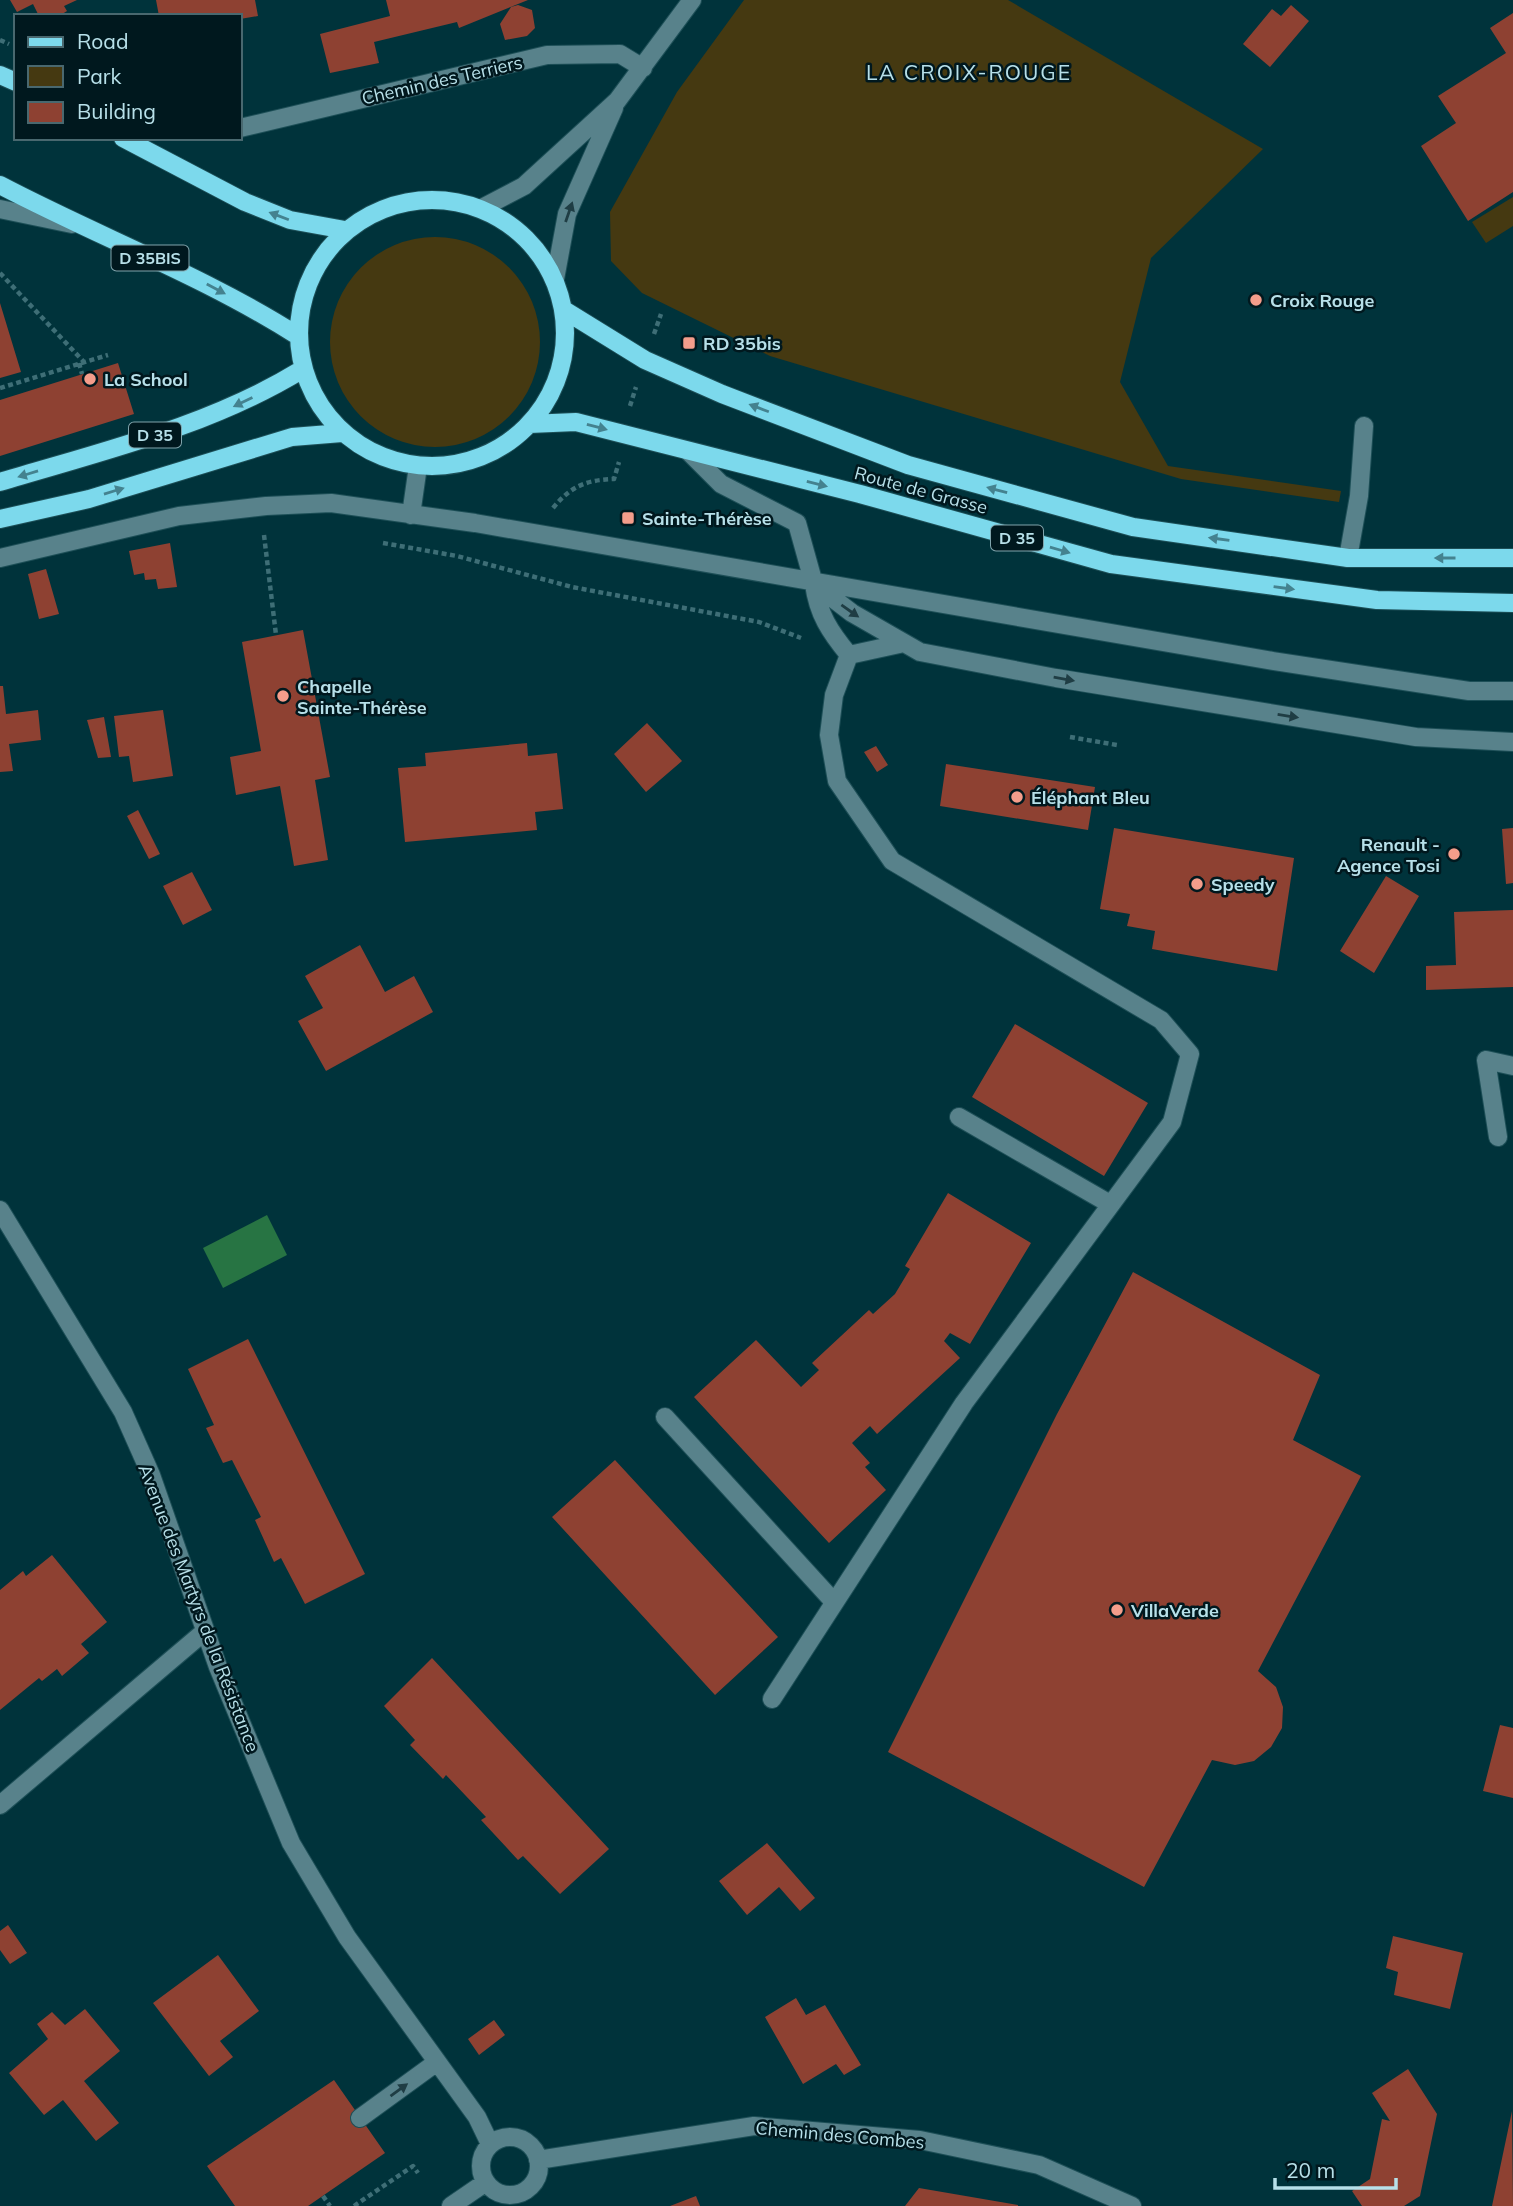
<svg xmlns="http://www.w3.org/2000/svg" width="1513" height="2206" viewBox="0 0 1513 2206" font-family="Mulish,sans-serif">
  <rect width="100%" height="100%" fill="#00333b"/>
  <!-- green -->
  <path fill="#453911" d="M744 0H1008L1263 149 1151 258 1120 382 1168 466 1341 491 1339 502 1181 479 770 356 642 293 611 261 610 212 677 92Z
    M1513 197V226L1486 243 1472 222Z
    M330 342a105 105 0 1 1 210 0a105 105 0 1 1-210 0Z"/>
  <!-- water -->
  <path fill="#277443" d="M267 1215 287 1255 223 1288 203 1248Z"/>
  <!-- building -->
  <path fill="#8e4132" d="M10 0H77L64 6 67 11 59 16H39L33 4 17 12Z
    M156 0H255L258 16 240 19V16H159Z
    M386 0H528L459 28 457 22 374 42 379 63 330 73 320 34 390 16Z
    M518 5 532 10 535 28 527 36 505 40 500 24 511 7Z
    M1291 5 1309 21 1270 67 1243 44 1272 9 1281 16Z
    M1513 13V192L1468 221 1421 146 1456 123 1438 96 1506 53 1490 28Z
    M0 303 21 372 0 378Z
    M118 363 134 414 0 456V400Z
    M170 543 177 587 158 589 156 579 145 580 144 573 134 575 129 551Z
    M46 569 59 614 39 619 28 574Z
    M303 630 330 777 315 780 328 860 294 866 280 786 236 795 230 757 261 751 242 642Z
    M0 686H3L6 714 38 710 41 740 9 744 13 771 0 772Z
    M163 710 173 776 133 782 129 756 119 757 114 716Z
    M104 717 111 757 98 758 87 720Z
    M647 723 682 761 646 792 614 754Z
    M527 743 528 756 557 753 563 809 535 812 537 830 405 842 398 768 426 766 425 753Z
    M876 746 888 765 877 772 864 752Z
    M946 764 1095 787 1088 830 940 806Z
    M138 810 160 854 149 859 127 816Z
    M1114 828 1294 858 1277 971 1152 949 1155 931 1127 926 1130 914 1100 909Z
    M1513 828V883L1506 884 1502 829Z
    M192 872 212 910 183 925 163 886Z
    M1386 876 1419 896 1374 973 1340 951Z
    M1513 910V987L1426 990V966L1456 965 1454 912Z
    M360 945 385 992 414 976 433 1012 326 1071 298 1021 323 1008 305 976Z
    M1015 1024 1148 1103 1104 1176 972 1097Z
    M948 1193 1031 1243 970 1344 950 1333 944 1341 960 1358 877 1434 870 1426 852 1443 870 1463 865 1467 886 1490 829 1543 694 1397 756 1340 801 1387 819 1370 812 1363 869 1310 873 1314 895 1294 910 1269 905 1266Z
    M1133 1272 1320 1375 1293 1440 1361 1476 1258 1671 1276 1687 1283 1707 1282 1728 1271 1747 1254 1761 1235 1765 1212 1760 1144 1887 888 1752 1057 1414Z
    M248 1339 365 1574 305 1604 281 1558 274 1562 255 1520 261 1517 232 1460 223 1463 206 1428 214 1425 188 1369Z
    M615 1460 778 1637 715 1695 552 1517Z
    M52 1555 107 1622 81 1644 89 1653 62 1676 57 1669 42 1681 39 1678 0 1710V1590L23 1571 26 1576Z
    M432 1658 609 1849 560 1894 523 1856 518 1860 481 1820 486 1817 446 1775 443 1779 410 1745 415 1740 384 1706Z
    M1500 1725 1513 1728V1798L1483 1791Z
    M767 1843 815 1898 800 1911 779 1887 747 1915 719 1881Z
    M8 1925 27 1953 10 1964 0 1950V1931Z
    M1393 1936 1463 1953 1450 2009 1394 1995 1398 1972 1386 1968Z
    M218 1955 259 2011 220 2041 233 2057 209 2076 153 2003Z
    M796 1998 806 2015 825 2005 861 2065 844 2075 836 2064 803 2084 765 2017Z
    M85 2009 120 2051 84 2081 119 2123 96 2141 63 2100 44 2115 9 2073 48 2039 37 2024 52 2012 65 2025Z
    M494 2020 505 2035 479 2055 468 2039Z
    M1408 2069 1437 2114 1420 2196 1404 2206H1362L1352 2191 1370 2179 1382 2119 1390 2121 1372 2093Z
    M334 2080 385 2153 308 2206H235L207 2166Z
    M1512 2111 1513 2206H1492Z
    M919 2188 1018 2205V2206H905Z
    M696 2196 700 2206H670Z"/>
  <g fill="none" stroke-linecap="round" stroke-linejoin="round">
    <!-- minor casing -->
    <g stroke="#1d4f57" stroke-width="20">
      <path id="minor" d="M240 128 547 55 620 54 643 68
        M482 208 524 186 617 101 692 0
        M0 209 72 224
        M555 279 567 214 614 108
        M688 451 721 484 797 523 814 584 852 613 920 652 1056 678 1416 737 1513 742
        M411 515 418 466
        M0 558 179 516 266 506 331 503 475 523 1273 661 1469 691H1513
        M1348 558 1359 496 1364 426
        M814 584C818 614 830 632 849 655
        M849 655 904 643
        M959 1117 1110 1204
        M1498 1137 1486 1060 1513 1066
        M0 1210 123 1412 151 1475 218 1667 291 1843 347 1937 477 2117 490 2144
        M665 1417 834 1602
        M772 1699 964 1403 1172 1122 1190 1054 1161 1020 892 861 837 781 829 735 834 695 849 655
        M0 1805 204 1632
        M360 2118 437 2062
        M481 2166a29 29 0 1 1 58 0a29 29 0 1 1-58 0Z
        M538 2160 754 2126 920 2140 1039 2165 1132 2206
        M451 2206 486 2182"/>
    </g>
    <!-- major casing -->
    <g stroke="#1d4f57" stroke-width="20">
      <path id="major" d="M0 75 16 82
        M123 138 245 202 290 220 345 230
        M0 185C99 237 204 276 298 336
        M299 333a133 133 0 1 1 266 0a133 133 0 1 1-266 0Z
        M564 310 645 360 722 394 908 465 1133 527 1348 558H1513
        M529 424 576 422 860 494 1111 564 1377 600 1513 603
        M0 482C103 451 210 426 303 369
        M0 519 89 499 292 437 342 433"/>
    </g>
    <!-- path -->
    <path stroke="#3e6e76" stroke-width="4.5" stroke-dasharray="5 3.5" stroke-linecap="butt" d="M0 40 9 44
      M0 273 84 362
      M654 334 661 314
      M79 363 82 374
      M0 388 108 355
      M630 406 636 387
      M553 508C571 486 586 480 614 479L619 462
      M264 535 276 635
      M383 543 457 556 572 587 759 622 801 638
      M1070 737 1117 745
      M323 2196 330 2206
      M354 2206 413 2166 418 2173"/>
    <!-- minor -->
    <use href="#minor" stroke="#58828b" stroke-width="18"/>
    <!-- major -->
    <use href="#major" stroke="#7cd9ec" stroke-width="18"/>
  </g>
  <!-- one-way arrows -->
  <defs><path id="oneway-solid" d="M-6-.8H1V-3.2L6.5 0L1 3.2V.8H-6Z" transform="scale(1.75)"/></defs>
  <g fill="#1f3d44">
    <use href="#oneway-solid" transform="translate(569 212) rotate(-71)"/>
    <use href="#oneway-solid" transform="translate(850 611) rotate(35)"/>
    <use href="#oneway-solid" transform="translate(1064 679) rotate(10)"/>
    <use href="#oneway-solid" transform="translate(1288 716) rotate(9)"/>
    <use href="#oneway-solid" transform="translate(399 2090) rotate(-36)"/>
  </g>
  <g fill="#44828f">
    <use href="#oneway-solid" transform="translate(279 216) rotate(-159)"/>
    <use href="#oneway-solid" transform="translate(216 289) rotate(28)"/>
    <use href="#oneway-solid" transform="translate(243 402) rotate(154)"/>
    <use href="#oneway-solid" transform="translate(759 408) rotate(-159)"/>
    <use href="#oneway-solid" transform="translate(597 427) rotate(15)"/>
    <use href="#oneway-solid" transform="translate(28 474) rotate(163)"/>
    <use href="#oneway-solid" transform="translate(817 484) rotate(14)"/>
    <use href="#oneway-solid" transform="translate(997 490) rotate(-165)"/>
    <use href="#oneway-solid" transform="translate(114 491) rotate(-17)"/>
    <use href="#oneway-solid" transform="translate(1219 539) rotate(-172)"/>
    <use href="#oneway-solid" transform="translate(1060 550) rotate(16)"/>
    <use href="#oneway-solid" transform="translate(1445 558) rotate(-180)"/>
    <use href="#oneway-solid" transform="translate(1284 588) rotate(8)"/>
  </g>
  <!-- markers -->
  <g fill="#f49d8b" stroke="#00181e" stroke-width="2.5">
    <circle cx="1256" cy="300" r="7"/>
    <rect x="682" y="336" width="14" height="14" rx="3.5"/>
    <circle cx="90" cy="379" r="7"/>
    <rect x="621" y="511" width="14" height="14" rx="3.5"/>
    <circle cx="283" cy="696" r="7"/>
    <circle cx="1017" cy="797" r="7"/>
    <circle cx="1454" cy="854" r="7"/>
    <circle cx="1197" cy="884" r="7"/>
    <circle cx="1117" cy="1610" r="7"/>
  </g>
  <g text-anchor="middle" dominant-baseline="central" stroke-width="5" stroke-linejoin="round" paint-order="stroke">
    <!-- shield labels -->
    <g fill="#00181e" stroke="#80a4ac" stroke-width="2">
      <rect x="111.5" y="245.5" width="77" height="25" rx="5"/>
      <rect x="129" y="422.5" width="52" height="25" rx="5"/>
      <rect x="991" y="525.5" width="52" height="25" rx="5"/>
    </g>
    <g font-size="16" font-weight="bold" fill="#b7e0e9">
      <text x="150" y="258">D 35BIS</text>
      <text x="155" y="435">D 35</text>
      <text x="1017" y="538">D 35</text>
    </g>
    <!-- street labels -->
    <g font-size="18" fill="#b7e0e9" stroke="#00181e">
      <text transform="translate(442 80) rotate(-13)">Chemin des Terriers</text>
      <text transform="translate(921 490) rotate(15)">Route de Grasse</text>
      <text transform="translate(199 1608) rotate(69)">Avenue des Martyrs de la Résistance</text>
      <text transform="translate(840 2135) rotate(5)">Chemin des Combes</text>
    </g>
    <!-- poi labels -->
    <g font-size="18" font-weight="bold" fill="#b7e0e9" stroke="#00181e" text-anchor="start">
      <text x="1270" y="300">Croix Rouge</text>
      <text x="703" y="343">RD 35bis</text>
      <text x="104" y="379">La School</text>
      <text x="642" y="518">Sainte-Thérèse</text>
      <text x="297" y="686">Chapelle<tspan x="297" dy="21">Sainte-Thérèse</tspan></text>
      <text x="1031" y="797">Éléphant Bleu</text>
      <text x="1440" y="844" text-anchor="end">Renault -<tspan x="1440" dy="21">Agence Tosi</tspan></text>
      <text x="1211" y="884">Speedy</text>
      <text x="1131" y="1610">VillaVerde</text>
    </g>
    <!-- quarter labels -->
    <g font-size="21" letter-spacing="2" fill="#b7e0e9" stroke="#00181e">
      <text x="969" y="72">LA CROIX-ROUGE</text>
    </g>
  </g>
  <!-- legend -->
  <rect x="14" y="14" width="228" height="126" fill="#00181e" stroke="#49686f" stroke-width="2"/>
  <rect x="28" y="37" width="35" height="10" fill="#7cd9ec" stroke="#49686f" stroke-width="2"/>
  <text x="77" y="49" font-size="21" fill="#b7e0e9">Road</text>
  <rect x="28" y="66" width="35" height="21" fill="#453911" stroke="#49686f" stroke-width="2"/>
  <text x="77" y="84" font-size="21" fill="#b7e0e9">Park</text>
  <rect x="28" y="102" width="35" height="21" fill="#8e4132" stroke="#49686f" stroke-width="2"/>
  <text x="77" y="119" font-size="21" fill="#b7e0e9">Building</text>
  <!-- scale -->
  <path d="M1275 2178v10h121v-10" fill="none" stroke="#b7e0e9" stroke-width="3.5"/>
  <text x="1286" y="2178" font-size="21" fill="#b7e0e9" stroke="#00181e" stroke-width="5" paint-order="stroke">20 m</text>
</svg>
